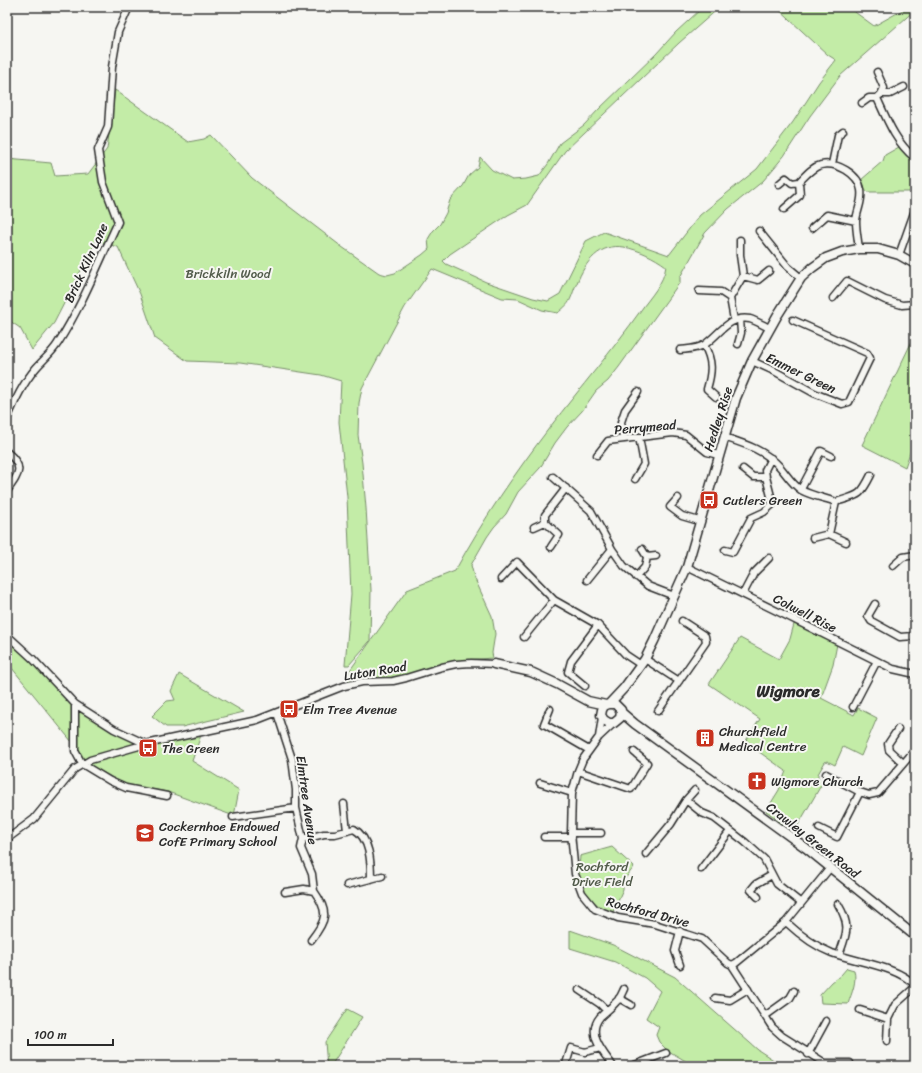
<svg xmlns="http://www.w3.org/2000/svg" width="922" height="1073" viewBox="0 0 922 1073" font-family="Sriracha,sans-serif">
  <rect width="100%" height="100%" fill="#f6f6f2"/>
  <filter id="ink" filterUnits="userSpaceOnUse"><feTurbulence type="fractalNoise" baseFrequency=".025" numOctaves="2"/><feDisplacementMap in="SourceGraphic" scale="8" xChannelSelector="R" yChannelSelector="G"/><feConvolveMatrix kernelMatrix="1 2 1 2 8 2 1 2 1" color-interpolation-filters="sRGB"/></filter>
  <g filter="url(#ink)">
    <!-- green -->
    <path fill="#c3eca7" stroke="#778c69" d="M701 7H720L679 43 565 151 527 205 508 215 450 254 443 261 446 264 486 282 533 298 548 301 560 294 586 241 604 232 669 255 700 215 757 169 793 122 819 82 836 60 828 55 776 7H848L874 26 908 7H915V10L840 76 810 116 784 156 763 181 728 209 705 233 680 277V282L619 367 608 381 596 391 582 411 567 427 555 443 540 468 518 492 506 514 494 527 487 537 471 565 474 577 492 616 495 634 492 653 493 658 463 660 441 665 409 674 381 679 348 681V673L407 590 455 571C482 521 515 473 550 427 580 388 612 351 641 310 650 297 664 283 666 266 654 257 639 250 624 247 600 243 585 262 577 283 574 288 573 294 570 300 568 305 562 309 558 313L542 310 518 299 502 298 432 269 405 307 362 388 359 403 358 435 362 463 366 508 371 590 370 641 349 665H345L351 594 347 497 339 422 341 381 321 375 240 363 187 361 155 338 140 294 118 247 96 241 54 323 32 350 20 328 7 319V159L51 163 55 176 88 174 107 149 115 90 188 142 204 139 211 135 252 178 342 247 379 273 387 275 395 273 422 255 429 249 428 239 433 231 440 224 446 213 450 200 463 186 469 175 478 167 480 157 492 170 512 180 526 179 539 176 548 164 560 143 584 125 599 109 656 54 676 32 701 9Z
      M899 147 915 161 914 192H867L861 180 883 161 885 155Z
      M915 340V438L905 467 862 445 912 341Z
      M794 624 837 644 833 665 821 698 854 715 858 708 877 718 861 756 843 747 835 765 827 761 825 762 818 774V778L823 782 794 832 766 811 779 790 786 771 745 742 760 719 709 684 740 638 779 659 790 639Z
      M7 638 68 699 84 712 117 734 133 741 153 746 201 735 192 761 239 790 234 816 168 792 126 785 88 764 83 759 76 747 7 662Z
      M179 674 244 712 182 727H166L152 716 167 701 175 700 171 691Z
      M612 847 634 867 624 880 623 889 612 914C596 906 579 891 578 872 578 867 580 861 580 856Z
      M570 930 613 945 675 977 758 1050 783 1066H694L667 1050 659 1042 656 1035 659 1027 646 1018 660 991 645 978 615 962 570 948Z
      M847 968 854 970C857 982 852 992 848 1004L821 1003 820 995 832 982 841 975Z
      M347 1009 362 1017 331 1066H327L325 1042Z"/>
    <g fill="none" stroke-linecap="round" stroke-linejoin="round">
      <!-- minor casing -->
      <g stroke="#2b2b2b" stroke-width="9">
        <path id="minor" d="M877 72 884 88 881 94
          M877 98C887 120 896 143 915 158
          M862 103 869 98H877L881 94H890L904 87
          M832 164 838 135 843 131
          M779 184 786 178 792 183 799 182C805 176 812 167 821 165 836 161 859 174 861 190 863 201 857 210 856 221 856 230 858 240 859 249
          M784 209 800 195 799 182
          M812 228 827 215 856 221
          M759 231 788 267 801 278
          M899 255 915 210
          M743 276 758 280 769 271
          M699 291 721 292 730 298
          M833 298 847 281 885 300 902 305 915 304
          M734 320 730 298 743 276 740 255V240
          M738 344 741 333 740 319
          M704 345C713 361 712 372 707 389L716 397
          M680 350C688 349 697 349 704 345 719 335 729 315 750 319 757 321 764 326 770 328
          M752 361 776 372 814 393 842 404 849 402 870 358 867 353 793 320
          M7 419C15 401 23 383 36 368 43 360 52 353 58 343 82 306 99 262 118 222L103 182 98 150 108 127 112 67 118 32 129 7
          M724 437C745 444 765 450 780 467 787 475 792 484 801 490 812 496 825 498 836 502
          M623 438 621 422 625 410 638 392
          M7 452C25 467 19 474 7 491
          M597 455 608 441 673 433 686 435 707 452 718 455
          M743 469 753 477H766
          M553 477 591 511 612 549 624 566 648 586 674 596
          M635 479 644 464 639 437
          M801 489 821 451 831 456
          M678 498 670 507 682 516 699 521
          M836 502 829 534 846 542
          M836 502C859 495 860 497 871 475
          M534 527 545 522
          M813 538 829 534
          M551 547 559 535 545 522V515L566 488
          M642 549 647 557
          M725 550 733 552 751 518 764 512 773 504 766 477 765 470 771 458
          M893 566 903 557 915 555
          M687 567 791 618 893 669 915 674
          M636 577 645 567 647 557 656 556
          M501 579 517 562 554 600 598 625 626 655 641 665
          M587 580 612 549
          M743 594 754 573 769 558
          M875 604 868 616 871 621 900 637 915 636
          M7 635 33 659 75 704 114 729 146 744
          M524 637 554 600
          M645 659 679 681
          M585 686 568 672 571 661 598 625
          M75 704V751L82 764 110 781 126 788 167 796
          M853 707 877 661
          M550 709 544 724 589 750
          M658 711 706 642 705 636 682 621
          M277 713 292 759 296 790V808L303 839 301 848 312 874 314 891
          M614 723 599 737 583 759 578 771 572 793 571 833 575 874 582 893 595 909 618 918 655 924 702 939 728 963 732 965
          M898 729 888 744 889 750 903 763
          M599 737 602 717
          M578 771 631 789 647 763 634 752
          M826 774 860 792 869 795 878 793 915 750
          M540 783 572 793
          M686 800 695 790
          M344 804 347 831
          M233 817 296 808
          M819 828 837 837 860 792
          M571 833H601
          M544 837H572
          M7 839 34 819 75 769 90 760 146 744 257 720 344 686 362 682 393 681 406 678 442 667 456 664 471 663 494 664
          M303 839 324 834H335L354 829C370 838 371 862 371 879
          M646 854 671 824 686 800 702 813 714 818 745 842 764 859 777 884 801 903
          M701 869 730 831
          M347 885 382 876
          M285 892 304 889 314 891C329 912 327 920 311 940
          M758 897 751 890 756 884 772 875
          M838 904C851 926 847 933 839 955
          M786 922C800 935 814 946 832 953 857 962 897 966 915 985
          M680 965 675 951 680 931
          M732 965 765 1016 772 1027 782 1036 825 1063H850
          M732 965 736 963 786 922 830 868
          M579 990 600 1004 607 1011
          M619 998 631 1005
          M715 998 730 1000 748 989
          M860 1010 888 1019
          M765 1016 790 998 794 991
          M887 1041 888 1019 895 1005 915 987
          M808 1054 826 1021
          M566 1064 571 1048 585 1052 600 1048
          M613 1066C603 1052 586 1034 600 1017 605 1012 611 1008 616 1002 620 999 622 993 624 989
          M632 1066 666 1053"/>
      </g>
      <!-- tertiary casing -->
      <g stroke="#2b2b2b" stroke-width="11">
        <path id="tertiary" d="M494 664 531 672 557 684 588 701 606 705
          M609 704H615L621 710 620 718 614 723H609L604 720 601 715 602 710 604 706 609 704 624 688 645 659 654 641 687 567 736 398 752 361 777 316 801 278 812 268 826 258 842 252 859 249H878L899 255 915 264
          M621 712 635 724 806 848 915 936"/>
      </g>
      <!-- minor -->
      <use href="#minor" stroke="#f6f6f2" stroke-width="6"/>
      <!-- tertiary -->
      <use href="#tertiary" stroke="#f6f6f2" stroke-width="8"/>
    </g>
  </g>
  <!-- icons -->
  <defs>
    <g id="bus-square" transform="scale(1)"><rect x="-9" y="-9" width="18" height="18" rx="4" fill="#c8321e" stroke="#f6f6f2"/><path d="M-5-6H5V4H4V6H2V4H-2V6H-4V4H-5ZM-3.5-4V0h7V-4ZM-3.5 1.2v1.5H-2V1.2ZM2 1.2v1.5H3.5V1.2Z" fill="#fff"/></g>
    <g id="building-square" transform="scale(1)"><rect x="-9" y="-9" width="18" height="18" rx="4" fill="#c8321e" stroke="#f6f6f2"/><path d="M-4-6H4V6H1V3H-1V6H-4ZM-2.5-4.3h1.7v1.8h-1.7ZM.8-4.3h1.7v1.8H.8ZM-2.5-1h1.7V.8h-1.7ZM.8-1h1.7V.8H.8Z" fill="#fff"/></g>
    <g id="church-square" transform="scale(1)"><rect x="-9" y="-9" width="18" height="18" rx="4" fill="#c8321e" stroke="#f6f6f2"/><path d="M-1.2-6h2.4v3.5h3.3v2.4h-3.3V6h-2.4V-.1h-3.3v-2.4h3.3Z" fill="#fff"/></g>
    <g id="school-square" transform="scale(1)"><rect x="-9" y="-9" width="18" height="18" rx="4" fill="#c8321e" stroke="#f6f6f2"/><path d="M0-5L7-2L0 1L-7-2ZM-4 1L0 2.5L4 1V4Q0 6-4 4Z" fill="#fff"/></g>
  </defs>
  <g fill-rule="evenodd">
    <use href="#bus-square" x="709" y="500"/>
    <use href="#bus-square" x="289" y="709"/>
    <use href="#building-square" x="705" y="738"/>
    <use href="#bus-square" x="148" y="748"/>
    <use href="#church-square" x="757" y="781"/>
    <use href="#school-square" x="145" y="833"/>
  </g>
  <g text-anchor="middle" dominant-baseline="central" stroke-width="4" stroke-linejoin="round" paint-order="stroke">
    <!-- street labels -->
    <g font-size="13" fill="#2b2b2b" stroke="#f6f6f2">
      <text transform="translate(86 263) rotate(-65)">Brick Kiln Lane</text>
      <text transform="translate(801 373) rotate(26)">Emmer Green</text>
      <text transform="translate(718 419) rotate(-72)">Hedley Rise</text>
      <text transform="translate(645 427) rotate(-5)">Perrymead</text>
      <text transform="translate(805 613) rotate(27)">Colwell Rise</text>
      <text transform="translate(375 671) rotate(-9)">Luton Road</text>
      <text transform="translate(307 800) rotate(82)">Elmtree Avenue</text>
      <text transform="translate(813 840) rotate(38)">Crawley Green Road</text>
      <text transform="translate(648 912) rotate(15)">Rochford Drive</text>
    </g>
    <!-- park labels -->
    <g font-size="13" fill="#515b4a" stroke="#f6f6f2">
      <text x="228" y="273">Brickkiln Wood</text>
      <text x="602" y="866">Rochford<tspan x="602" dy="15">Drive Field</tspan></text>
    </g>
    <!-- poi labels -->
    <g font-size="13" fill="#2b2b2b" stroke="#f6f6f2" text-anchor="start">
      <text x="723" y="500">Cutlers Green</text>
      <text x="303" y="709">Elm Tree Avenue</text>
      <text x="719" y="731">Churchfield<tspan x="719" dy="15">Medical Centre</tspan></text>
      <text x="162" y="748">The Green</text>
      <text x="771" y="781">Wigmore Church</text>
      <text x="159" y="826">Cockernhoe Endowed<tspan x="159" dy="15">CofE Primary School</tspan></text>
    </g>
    <!-- district labels -->
    <g font-size="17" font-weight="bold" fill="#2b2b2b" stroke="#f6f6f2">
      <text x="788" y="691">Wigmore</text>
    </g>
  </g>
  <!-- margin -->
  <rect width="922" height="1073" fill="none" stroke="#f6f6f2" stroke-width="24"/>
  <rect x="12" y="12" width="898" height="1049" fill="none" stroke="#2b2b2b" stroke-width="1.5" filter="url(#ink)"/>
  <!-- scale -->
  <path d="M28 1039v6h85v-6" fill="none" stroke="#2b2b2b" stroke-width="2"/>
  <text x="34" y="1039" font-size="12" fill="#2b2b2b" stroke="#f6f6f2" stroke-width="3" paint-order="stroke">100 m</text>
</svg>
